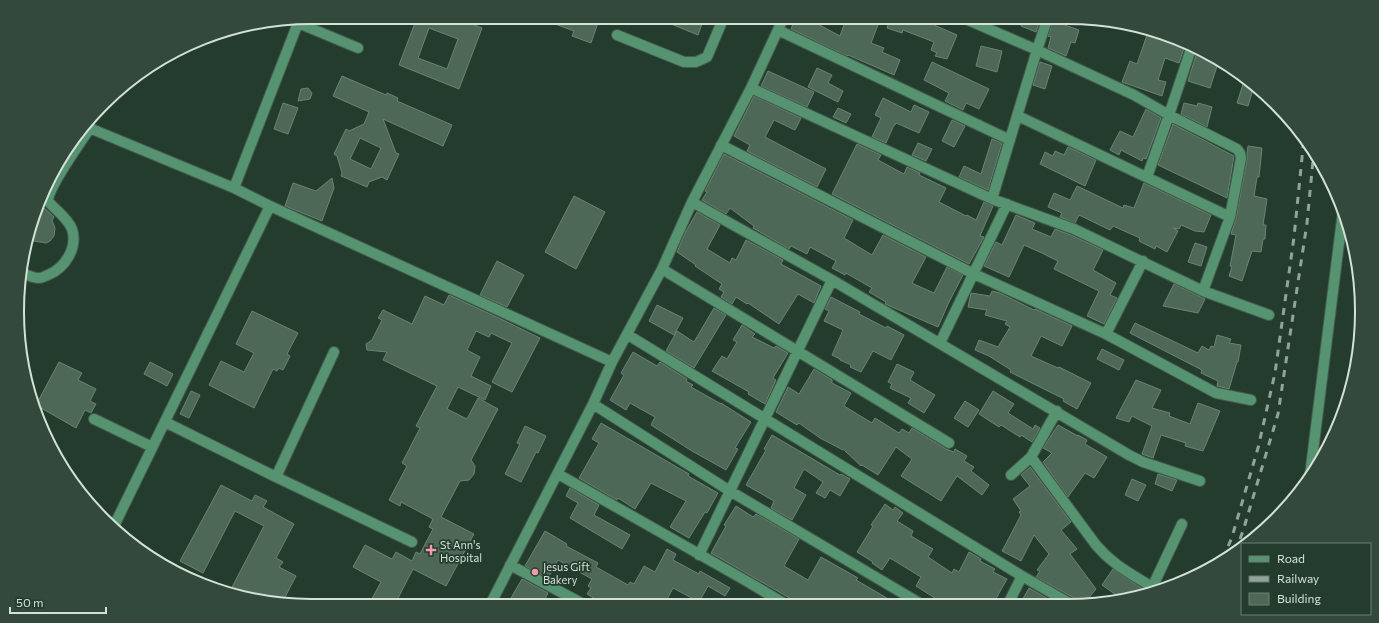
<svg xmlns="http://www.w3.org/2000/svg" width="1379" height="623" viewBox="0 0 1379 623" font-family="Commissioner,sans-serif">
  <rect width="100%" height="100%" fill="#243c2e"/>
  <!-- building -->
  <path fill="#4e6858" stroke="#698473" fill-rule="evenodd" d="M403 17H454L482 28 459 89 399 65 415 23ZM429 28 458 39 447 69 418 58Z
    M539 17H600L591 43 572 36 574 31 539 18Z
    M654 17H692L703 21 698 35Z
    M796 17H814L812 21 840 36 846 19 861 24 863 17H881L871 43 884 48 882 52 900 60 894 75 848 55 847 56 791 29Z
    M891 17H937L934 25 957 35 947 59 935 56 937 53 931 50 934 42 903 30 902 33 887 28Z
    M1024 17H1041L1036 32 1021 26Z
    M1053 21 1079 30 1075 43 1071 42 1066 56 1048 48 1051 37 1048 36Z
    M1148 32 1185 45 1179 63 1165 58 1158 80 1166 82 1162 96 1122 82 1130 61 1137 64Z
    M981 46 1002 51 997 72 976 66Z
    M1197 52 1212 57 1219 60 1210 88 1188 81Z
    M932 62 989 89 979 109 966 103 963 110 945 101 949 93 924 80Z
    M1040 62 1052 66 1045 89 1033 85Z
    M817 68 832 75 828 83 843 91 838 102 808 87Z
    M768 71 814 92 807 107 761 86Z
    M342 76 386 95 387 93 398 98 397 101 452 125 443 146 383 119 396 153 399 154 387 180 382 177 369 182 367 187 341 176 342 173 337 156 334 154 346 129 349 131 364 124 369 112 333 96ZM360 138 381 148 371 169 350 159Z
    M1245 78 1254 86 1248 106 1237 103Z
    M308 88 312 93 310 99 298 101 301 89Z
    M754 96 801 118 795 130 774 120 765 137 826 169 817 187 747 151 750 145 734 136Z
    M883 98 911 112 914 105 929 112 919 133 896 123 895 125H894L886 143 872 137 881 118 875 115Z
    M283 103 298 108 288 134 274 129Z
    M1184 103 1197 106 1198 103 1212 107 1207 127 1181 114Z
    M838 108 851 114 846 123 833 117Z
    M1146 109 1161 118 1146 159 1143 158 1142 161 1121 150 1119 155 1110 150 1120 131 1133 137Z
    M952 120 965 126 954 147 942 141Z
    M1173 124 1234 156 1227 198 1158 165Z
    M992 139 1002 143 988 190 959 177 964 166 981 174Z
    M918 143 932 149 926 161 912 155Z
    M857 144 881 155 878 160 904 174 907 167 920 173 919 175 946 188 939 202 966 216 967 215 976 220 984 202 993 206 980 236 984 237 969 264 832 194Z
    M1248 146 1262 148 1259 177H1257L1254 196 1267 199 1263 225H1266L1265 239H1263L1261 252 1252 251 1242 281 1229 276 1232 267 1230 266 1236 235 1231 234 1236 218 1247 159V154Z
    M1068 147 1096 160 1085 186 1040 164 1045 152 1053 156 1055 151 1064 155Z
    M724 154 853 220 844 238 872 255 883 235 926 257 912 283 916 285 934 293 947 267 963 275 949 302 938 327 885 304 886 302 869 292 872 288 846 273 845 275 832 268 836 261 810 247 807 254 791 246 789 249 753 228 754 226 730 208 726 214 702 200 707 192 705 191Z
    M332 178 334 188 322 221 285 206 293 183 316 191Z
    M1144 183 1211 215 1204 232 1195 231 1181 225 1179 229 1173 228 1178 231 1167 252 1156 246 1155 249 1139 241 1140 238 1113 226 1110 230 1079 215 1075 223 1060 217 1062 213 1048 207 1054 193 1070 200 1077 186 1123 208 1124 205 1134 208Z
    M574 196 605 212 576 269 545 252Z
    M41 205 54 217 52 220 55 228 54 236 50 241 46 243 28 240Z
    M697 212 720 225 707 249 730 263 732 258 736 260 746 240 783 260 781 264 821 286 814 303 798 294 779 324 748 303 747 304 736 297 732 304 721 297 724 292 719 289 722 284 695 266 696 265 677 252 686 231Z
    M1016 215 1035 223 1032 229 1051 237 1055 229 1071 235 1103 250 1093 270 1116 283 1110 295 1117 298 1104 324 1087 316 1099 291 1054 269 1058 261 1042 253 1024 245 1009 277 984 266 996 242 1002 245Z
    M1195 243 1207 247 1201 266 1188 262Z
    M497 261 524 275 507 307 480 295Z
    M1174 284 1205 299 1198 313 1163 306Z
    M992 291 1000 293 1034 310 1035 309 1072 326 1062 346 1041 336 1031 356 1058 368 1059 367 1091 383 1077 409 1063 401 1064 399 1010 372 1011 370 989 356 975 350 979 340 998 347 1010 327 1005 324 1007 321 985 315 987 310 968 307 971 293 990 296Z
    M449 295 501 319 540 338 512 392 492 382 512 343 491 333 489 337 476 331 467 350 480 357 471 376 491 386 485 400 458 387 447 409 467 419 478 398 498 409 471 460 475 466 474 474 469 480 460 481 441 517 474 534 446 586 413 569 394 606H368L381 582 353 567 365 545 392 559 396 552 412 561 416 552 420 554 433 529 429 527 433 519 401 502 400 506 389 500 407 466 402 463 420 428 416 426 437 386 383 360 387 352 367 350 366 344 372 340 382 320 378 318 383 310 412 324 425 296 444 305Z
    M831 297 860 312 859 314 886 328 887 326 904 335 891 360 873 351 861 372 850 367 851 365 840 360V359L832 355 843 330 824 321 829 311 825 309Z
    M657 305 683 318 674 335 649 321Z
    M714 308 726 315 694 368 666 351 677 331 694 342Z
    M252 311 298 333 287 354 290 356 283 370 279 368 277 371 273 369 254 408 209 385 221 361 244 372 254 353 236 344Z
    M1135 323 1198 353 1202 346 1209 350 1211 346 1214 347 1217 335 1231 339 1229 343 1241 345 1238 362H1237L1229 389 1217 386 1218 381 1201 373 1202 370 1130 333Z
    M742 325 755 334 752 337 774 348 776 346 788 353 773 378 776 380 765 404 748 394 749 392 712 371 722 356 727 359 737 342 733 340Z
    M1102 349 1124 360 1119 370 1097 359Z
    M633 352 657 366 660 362 687 379 686 381 693 385 691 387 721 404V403L751 422 735 448 738 449 726 470 692 451 651 425 655 417 630 403 626 410 610 400 624 375 621 373Z
    M59 362 82 373 78 380 96 389 90 401 96 404 91 413 85 410 76 428 36 405Z
    M150 362 173 374 167 386 144 374Z
    M897 364 914 372 910 380 935 395 924 413 908 403 911 398 890 388 892 384 888 382Z
    M814 369 832 380V383L851 393 844 406 872 423 875 418 899 433 902 429 909 433 912 428 946 449 954 452 955 449 967 456 964 461 974 467 971 471 989 485 982 495 957 476 941 501 901 476 912 459 896 447 878 475 862 465 861 466 843 449V450L820 438 799 423 797 425 776 412 788 387 799 394Z
    M1136 380 1161 390 1152 408 1170 413 1169 416 1190 424 1198 403 1220 411 1203 451 1185 446 1186 443 1161 435 1153 458 1142 454 1152 426 1132 416 1129 422 1116 418Z
    M191 391 200 395 189 418 180 414Z
    M993 391 1014 404 1008 413 1033 429 1035 425 1040 428 1032 442 1021 435 1020 437 1001 425 999 427 979 414Z
    M965 401 979 410 968 427 954 418Z
    M601 423 689 474 688 476 718 493 707 513 705 512 689 538 670 527 686 501 651 483 635 509 618 498 617 500 579 478 599 443 592 439Z
    M1058 425 1078 436V435L1087 440 1085 444 1107 457 1094 478 1085 473 1068 497 1043 462 1052 453 1043 448Z
    M525 426 546 436 538 453 536 452 521 482 505 474 520 444 517 443Z
    M772 435 840 475 841 474 850 479 840 496 830 490 825 498 816 493 823 482 804 469 794 488 806 495 792 520 771 508 774 501 746 485 766 450 764 449Z
    M1030 467 1071 522 1061 530 1077 549 1070 554 1096 589 1084 604H1077L1074 598 1036 577 1040 571 1037 570 1049 554 1034 535 1021 561 1002 551 1021 515 1019 512 1021 511 1013 499 1030 486 1021 475Z
    M1158 474 1177 480 1172 491 1155 484Z
    M1132 479 1146 485 1138 501 1125 495Z
    M221 485 252 501 255 495 267 501 263 507 294 524 276 558 283 562 279 567 296 576 282 603 264 601 256 597 254 600 231 589 264 526 235 511 203 573 180 561Z
    M570 488 599 505 594 515 630 535 622 549 570 518 578 503 566 496Z
    M885 504 893 510 895 507 903 513 897 521 913 531 911 536 933 549 928 557 952 573 954 569 959 572 969 552 981 559 980 561 995 569 993 572 1007 579 993 604H944L916 586 921 577 890 558 882 570 872 563 873 562 857 552 873 526 871 525Z
    M736 506 753 517 756 514 799 539 784 566 808 580 821 557 858 578 856 580 897 604H800L711 553 726 526 724 525Z
    M545 531 567 544 566 546 598 563 596 567 628 585 630 582 634 584 644 566 655 572 667 549 676 554 673 560 699 574 700 571 730 588 725 596 708 586 699 602 673 588 664 605H611L606 602 605 605 587 594 591 588 588 586 592 579 558 560 548 578 525 566Z
    M1113 569 1144 590V593L1122 599 1102 585Z
    M522 579 548 593 542 605H507Z
    M1029 588 1057 604H1020Z"/>
  <g fill="none" stroke-linecap="round" stroke-linejoin="round">
    <!-- minor casing -->
    <g stroke="#445a4d" stroke-width="12">
      <path id="minor" d="M961 17 1037 50 1048 17
        M778 30 1010 140
        M617 35 684 62H696L707 57 724 17
        M751 88 992 199 1074 229 1203 291 1269 315
        M87 127 234 188 270 206 113 528
        M721 145 974 274 1106 334 1216 393 1251 400
        M1147 177 1169 115 1192 46
        M234 188 298 23 358 48
        M992 199 1037 50 1134 95 1169 115 1237 149 1240 153 1241 158 1230 217 1018 116
        M692 202 832 280 1129 455 1143 462 1200 481
        M270 206 612 362
        M662 269 949 443
        M21 273C26 274 33 278 39 278 42 278 45 276 48 275 65 268 78 248 72 229 67 217 55 210 48 201 48 187 81 142 90 128
        M1203 291 1230 217
        M1106 334 1143 261
        M628 335 1022 576 1071 604
        M940 343 1007 204
        M593 404 730 491 921 604
        M94 419 152 447
        M165 422 276 477 334 352
        M1031 457 1096 545C1113 565 1130 573 1152 587
        M558 474 750 583 785 604
        M1011 475 1031 457 1057 411
        M1310 475 1343 211
        M276 477 412 542
        M699 555 832 280
        M510 565 585 605
        M1150 592 1182 524
        M1008 604 1022 576
        M490 605 593 404 612 362 662 269 692 202 751 88 784 17"/>
    </g>
    <!-- minor -->
    <use href="#minor" stroke="#569370" stroke-width="10"/>
    <!-- rail -->
    <path stroke="#92a499" stroke-width="3" stroke-dasharray="7 7" stroke-linecap="butt" d="M1235 552 1243 531 1278 414 1307 223 1314 150
      M1223 559 1232 537 1258 448 1275 373 1294 237 1304 138"/>
  </g>
  <!-- markers -->
  <g fill="#f39aab" stroke="#243c2e" stroke-width="1.5">
    <path d="M429 544h4v4h4v4h-4v4h-4v-4h-4v-4h4z"/>
    <circle cx="535" cy="572" r="4"/>
  </g>
  <g text-anchor="middle" dominant-baseline="central" stroke-width="3.5" stroke-linejoin="round" paint-order="stroke">
    <!-- poi labels -->
    <g font-size="11" fill="#d3e1d8" stroke="#243c2e" text-anchor="start">
      <text x="440" y="544">St Ann's<tspan x="440" dy="13">Hospital</tspan></text>
      <text x="543" y="566">Jesus Gift<tspan x="543" dy="13">Bakery</tspan></text>
    </g>
  </g>
  <!-- crop -->
  <path d="M0 0H1379V623H0ZM311 24H1068A287 287 0 0 1 1355 311V312A287 287 0 0 1 1068 599H311A287 287 0 0 1 24 312V311A287 287 0 0 1 311 24Z" fill="#32493c" fill-rule="evenodd"/>
  <path fill="none" stroke="#d3e1d8" stroke-width="2" d="M311 24H1068A287 287 0 0 1 1355 311V312A287 287 0 0 1 1068 599H311A287 287 0 0 1 24 312V311A287 287 0 0 1 311 24Z"/>
  <!-- legend -->
  <rect x="1241" y="543" width="130" height="72" fill="#243c2e" stroke="#6a7e72"/>
  <rect x="1249" y="556" width="20" height="6" fill="#569370" stroke="#6a7e72"/>
  <text x="1277" y="563" font-size="12" fill="#d3e1d8">Road</text>
  <rect x="1249" y="576" width="20" height="6" fill="#92a499" stroke="#6a7e72"/>
  <text x="1277" y="583" font-size="12" fill="#d3e1d8">Railway</text>
  <rect x="1249" y="593" width="20" height="12" fill="#4e6858" stroke="#6a7e72"/>
  <text x="1277" y="603" font-size="12" fill="#d3e1d8">Building</text>
  <!-- scale -->
  <path d="M10 607v6h96v-6" fill="none" stroke="#d3e1d8" stroke-width="2"/>
  <text x="16" y="607" font-size="12" fill="#d3e1d8" stroke="#243c2e" stroke-width="3" paint-order="stroke">50 m</text>
</svg>
